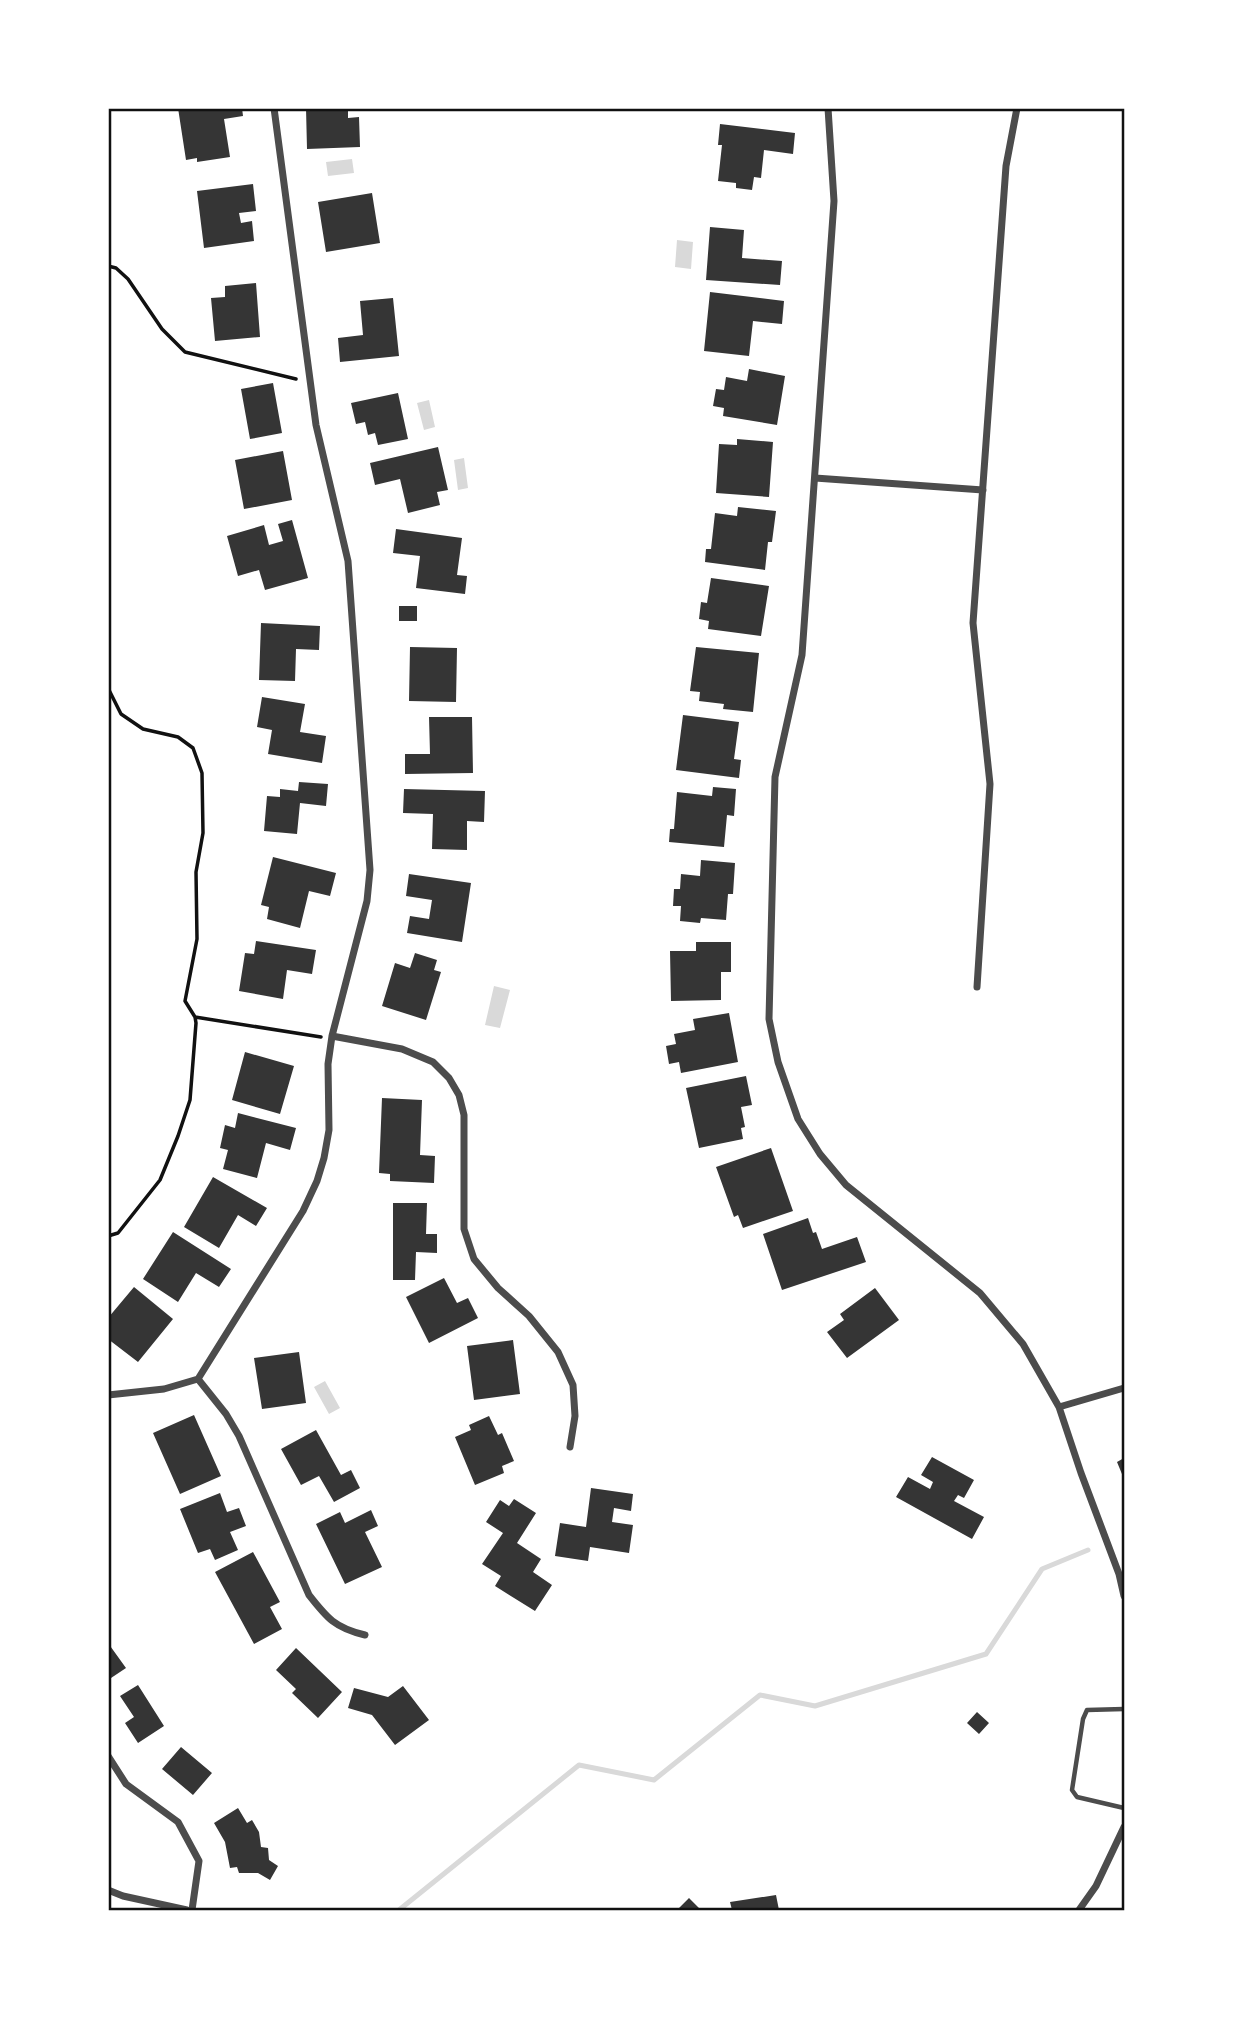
<svg xmlns="http://www.w3.org/2000/svg" width="1233" height="2019" viewBox="0 0 1233 2019" font-family="Roboto,sans-serif">
  <rect width="100%" height="100%" fill="#fff"/>
  <!-- water -->
  <path fill="#d9d9d9" d="M352 159 354 173 328 176 326 162Z
    M677 240 693 242 691 269 675 267Z
    M429 400 435 427 424 430 417 403Z
    M464 458 468 488 458 490 454 460Z
    M494 986 510 990 500 1028 485 1025Z
    M325 1381 340 1408 329 1414 314 1387Z"/>
  <g fill="none" stroke-linecap="round" stroke-linejoin="round">
    <!-- stream -->
    <path stroke="#d9d9d9" stroke-width="5" d="M399 1910 579 1765 654 1780 760 1695 815 1706 986 1654 1042 1569 1088 1550"/>
  </g>
  <!-- building -->
  <path fill="#353535" d="M178 108H242L243 116 224 119 230 157 197 162V158L186 160Z
    M306 108H348V118L359 117 360 147 307 149Z
    M720 124 795 133 793 154 764 150 761 178 754 177 752 190 736 188V183L718 181 722 145H718Z
    M253 184 256 211 239 213 241 223 252 221 254 241 204 248 197 191Z
    M372 193 380 243 326 252 318 202Z
    M710 227 744 230 742 258 782 261 780 285 706 280Z
    M256 283 260 337 215 341 211 298 225 297V286Z
    M710 292 784 301 782 324 753 321 749 356 704 351Z
    M393 298 399 356 340 362 338 338 363 335 360 301Z
    M749 369 785 376 777 425 723 416 724 408 713 406 716 389 724 390 726 377 747 381Z
    M273 383 282 433 250 439 241 389Z
    M398 393 408 439 378 445 375 433 368 435 365 422 356 424 351 403Z
    M737 439 773 442 769 497 716 493 719 444 737 445Z
    M438 447 448 490 437 492 440 505 408 513 400 479 375 485 370 463Z
    M283 451 292 500 244 509 235 460Z
    M738 507 776 511 772 542H768L765 570 705 562 706 549H711L715 513 737 516Z
    M292 520 308 578 265 590 259 570 238 576 227 536 264 525 269 545 283 541 278 524Z
    M396 529 462 538 457 575 467 576 465 594 416 588 420 556 393 553Z
    M711 578 769 586 761 636 708 629 709 621 699 619 701 602 707 603Z
    M399 606H417V621H399Z
    M261 623 320 626 319 650 296 649 295 681 259 680Z
    M410 647 457 648 456 702 409 701Z
    M696 647 759 653 753 712 723 709 724 704 699 701 700 692 690 691Z
    M262 697 305 704 300 732 326 736 322 763 268 754 272 730 257 727Z
    M683 715 739 722 734 759 741 760 739 778 676 770Z
    M429 717H472L473 773 405 774V754H430Z
    M299 782 328 784 326 806 300 803 297 834 264 831 267 796 280 797V789L298 791Z
    M713 787 736 789 734 816 727 815 724 847 669 842 670 829H674L677 792 712 796Z
    M404 789 485 791 484 822 467 821V850L432 849 433 814 403 813Z
    M273 857 336 873 330 896 309 891 300 928 267 919 269 907 261 905Z
    M701 860 735 863 733 894H728L726 920 701 918 700 923 680 921 681 906H673L674 889H680L681 874 700 876Z
    M409 874 471 883 462 942 407 933 410 916 429 919 432 900 406 896Z
    M256 941 316 950 312 974 287 970 283 999 239 991 245 953 254 954Z
    M696 942H731V972H721V1000L671 1001 670 951H696Z
    M415 953 437 960 434 970 441 972 426 1020 382 1006 395 963 410 968Z
    M729 1013 738 1062 681 1073 679 1062 669 1064 666 1046 676 1044 674 1034 695 1030 693 1019Z
    M245 1052 294 1066 280 1114 232 1100Z
    M746 1076 752 1105 741 1107 745 1127 741 1128 743 1139 699 1148 686 1088Z
    M382 1098 422 1100 420 1155 435 1156 434 1183 390 1181V1174L379 1173Z
    M238 1113 296 1128 290 1150 266 1143 257 1178 223 1169 228 1150 220 1148 225 1125 235 1128Z
    M771 1148 793 1211 743 1228 738 1215 734 1217 716 1167Z
    M213 1177 267 1208 256 1226 238 1215 219 1248 184 1227Z
    M393 1203H427L426 1234H437V1253L416 1252 415 1280H393Z
    M808 1218 813 1233 816 1232 822 1249 857 1237 866 1262 782 1290 763 1234Z
    M173 1232 231 1269 219 1287 196 1273 178 1302 143 1279Z
    M444 1278 457 1303 468 1298 478 1318 429 1343 406 1297Z
    M134 1287 173 1319 138 1362 108 1339V1318Z
    M875 1288 899 1320 847 1358 827 1332 844 1320 840 1314Z
    M513 1340 520 1394 474 1400 467 1346Z
    M299 1352 306 1403 262 1409 254 1358Z
    M194 1415 221 1476 180 1494 153 1433Z
    M489 1416 498 1435 502 1433 514 1461 502 1466 504 1473 475 1485 455 1437 471 1430 469 1425Z
    M316 1430 341 1475 351 1470 360 1488 334 1502 319 1476 301 1485 281 1449Z
    M932 1457 974 1480 964 1498 958 1495 954 1501 984 1517 972 1539 896 1497 908 1477 930 1489 933 1482 921 1475Z
    M1124 1458V1479L1117 1462Z
    M591 1488 633 1494 631 1511 614 1508 612 1522 633 1525 629 1553 590 1547 588 1561 555 1556 560 1523 586 1527Z
    M220 1493 227 1512 239 1508 246 1526 230 1532 238 1550 215 1560 210 1549 198 1553 180 1509Z
    M514 1499 536 1513 517 1543 541 1559 533 1572 552 1585 535 1611 495 1586 501 1576 482 1564 503 1533 486 1522 500 1500 509 1506Z
    M371 1510 378 1526 365 1532 382 1567 345 1584 316 1524 340 1512 345 1523Z
    M253 1552 280 1602 270 1607 282 1629 254 1644 215 1572Z
    M108 1643 126 1668 108 1680Z
    M296 1648 342 1692 318 1718 292 1693 296 1689 276 1670Z
    M138 1685 164 1726 138 1743 125 1723 134 1717 120 1696Z
    M403 1686 429 1720 395 1745 372 1715 348 1708 354 1688 388 1697Z
    M977 1712 989 1723 979 1734 967 1723Z
    M181 1747 212 1773 193 1795 162 1769Z
    M238 1808 247 1823 252 1820 259 1832 261 1847 268 1848 269 1860 278 1866 270 1880 258 1873H239L237 1867 230 1868 225 1842 214 1823Z
    M776 1895 779 1910H732L730 1902Z
    M689 1898 701 1910H677Z"/>
  <g fill="none" stroke-linecap="round" stroke-linejoin="round">
    <!-- path -->
    <path stroke="#111" stroke-width="3.5" d="M108 266 116 268 128 279 162 329 185 352 296 379
      M108 688 121 714 143 729 178 737 193 748 202 773 203 833 196 872 197 939 185 1001 195 1017 196 1023 190 1100 178 1136 160 1180 118 1233 108 1236
      M195 1017 321 1037"/>
    <!-- service -->
    <path stroke="#4c4c4c" stroke-width="4.5" d="M1124 1709 1087 1710 1083 1719 1072 1790 1077 1797 1124 1808"/>
    <!-- minor -->
    <path stroke="#4c4c4c" stroke-width="7" d="M828 108 834 201 802 655 775 777 769 1019 778 1062 798 1119 820 1154 846 1185 980 1293 1023 1344 1059 1407 1081 1473 1119 1574 1124 1596
      M815 478 983 490
      M977 987 990 784 973 623 1006 166 1017 108
      M332 1036 402 1049 433 1062 449 1078 459 1095 464 1115V1229L474 1259 498 1288 529 1316 558 1352 573 1385 575 1416 570 1447
      M198 1379 226 1414 239 1436 309 1595C327 1618 335 1628 365 1635
      M108 1395 164 1389 198 1379 303 1211 317 1181 324 1158 329 1130 328 1064 332 1036 367 901 370 870 348 561 316 425 274 108
      M1059 1407 1124 1388
      M108 1756 126 1784 178 1822 199 1861 192 1910
      M108 1890 123 1896 187 1910
      M1079 1910 1096 1886 1124 1827"/>
  </g>
  <!-- border -->
  <rect width="1233" height="2019" fill="none" stroke="#ffffff" stroke-width="220"/>
  <rect x="110" y="110" width="1013" height="1799" fill="none" stroke="#111" stroke-width="2.5"/>
</svg>
